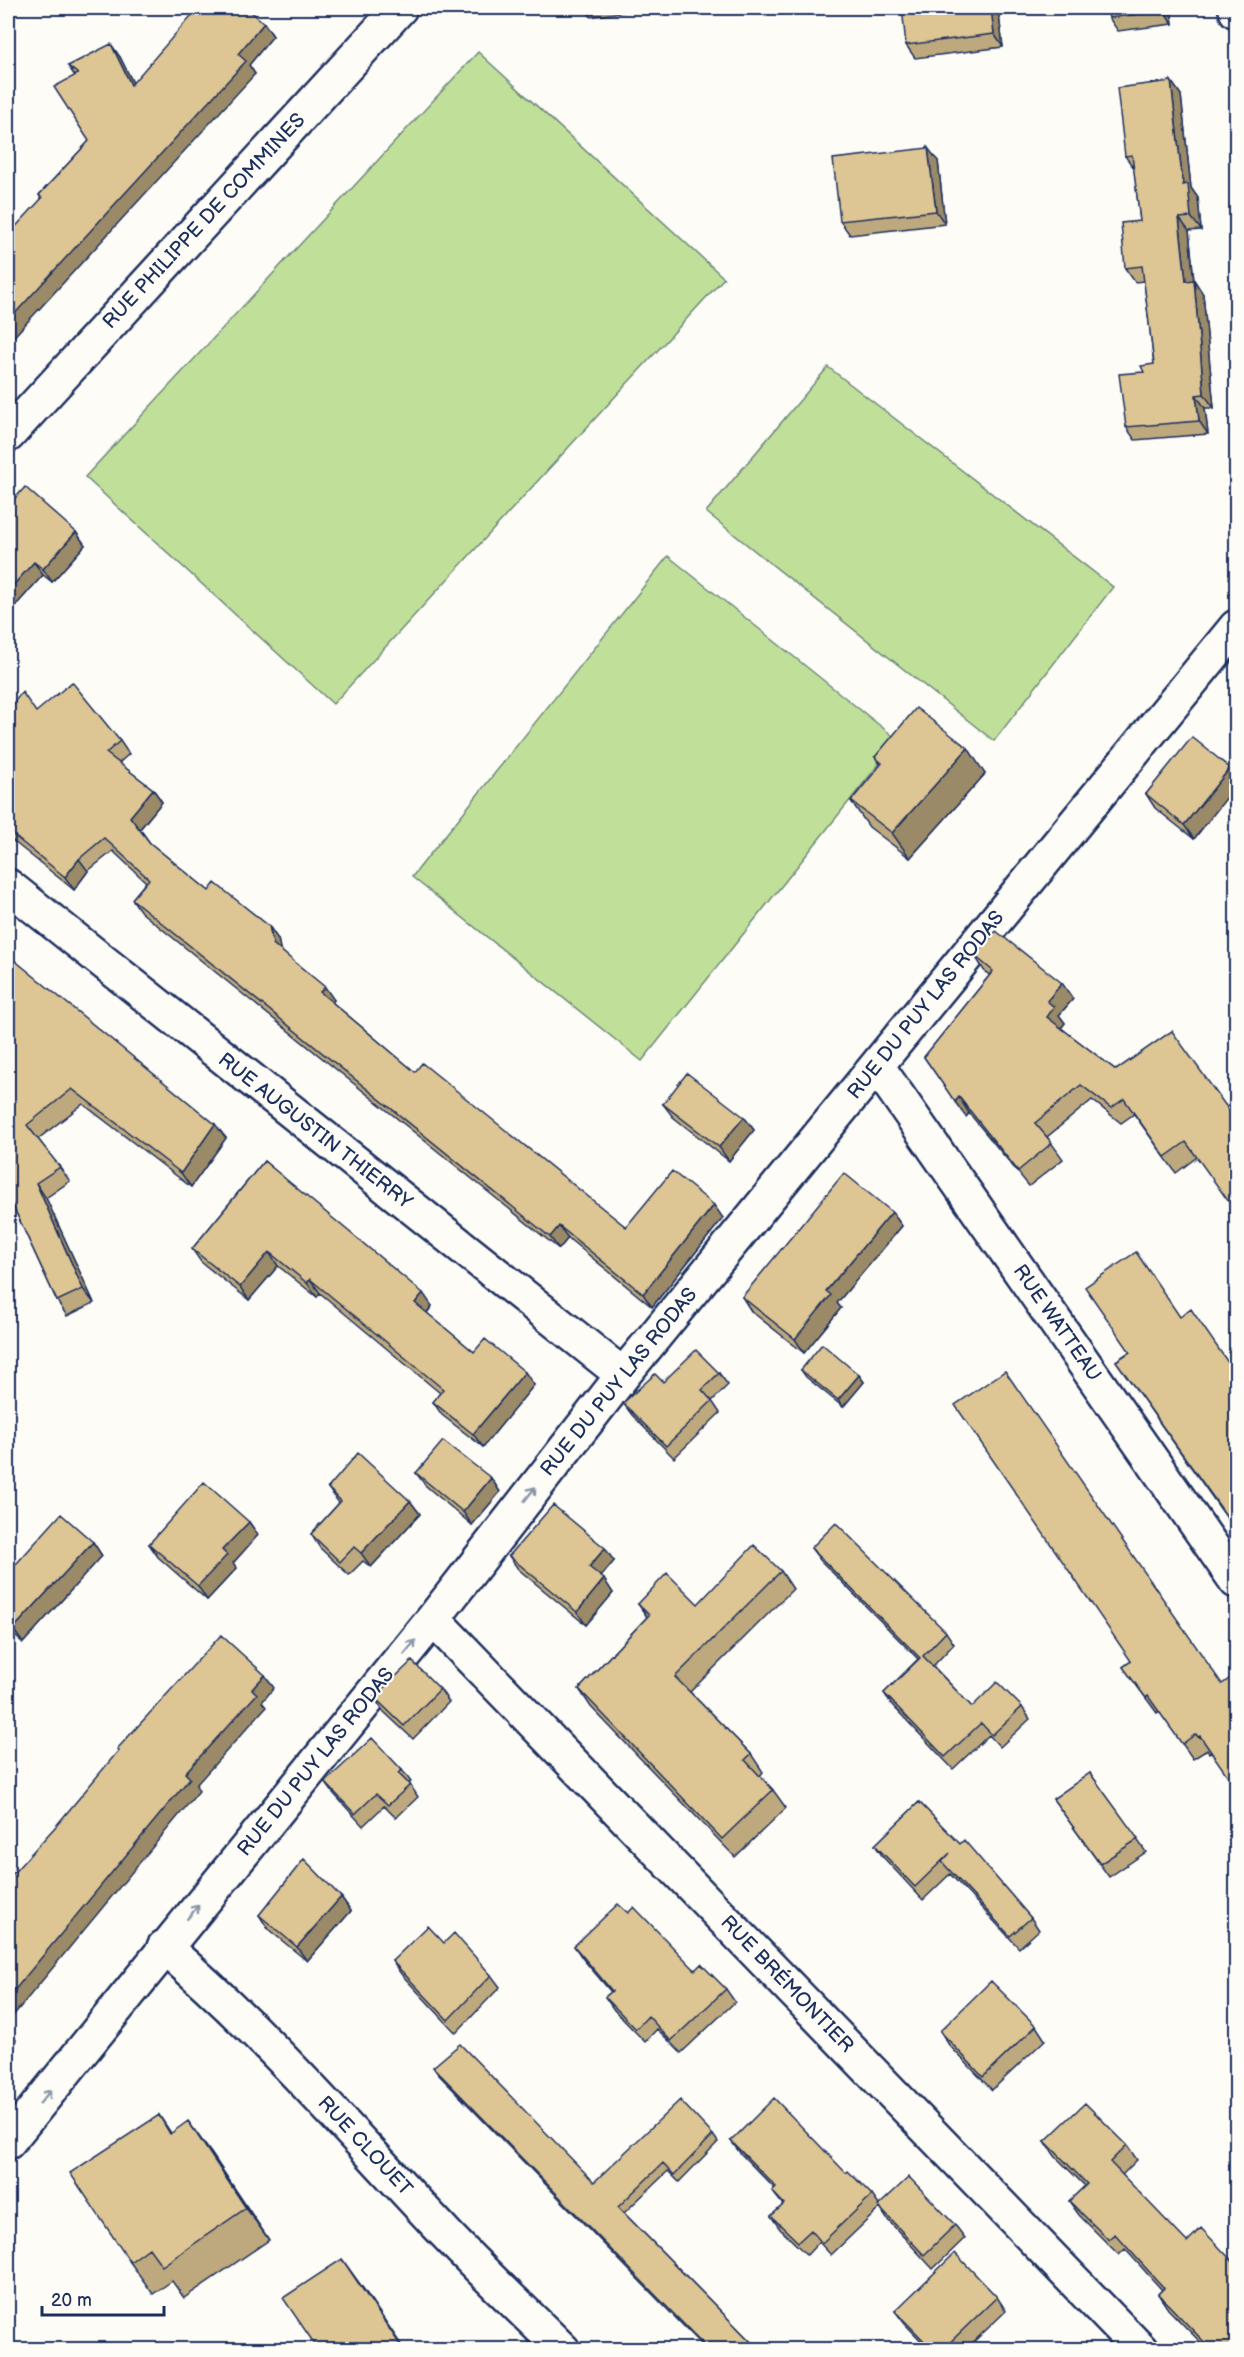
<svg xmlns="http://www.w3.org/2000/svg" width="1244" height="2357" viewBox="0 0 1244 2357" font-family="'Balsamiq Sans',sans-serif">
  <rect width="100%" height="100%" fill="#fdfcf7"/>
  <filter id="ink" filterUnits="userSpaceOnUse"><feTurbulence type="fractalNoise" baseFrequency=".0167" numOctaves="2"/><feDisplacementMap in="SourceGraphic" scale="12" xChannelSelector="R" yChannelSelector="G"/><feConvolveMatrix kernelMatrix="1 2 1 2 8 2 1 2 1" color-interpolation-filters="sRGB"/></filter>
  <g filter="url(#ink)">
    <!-- green -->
    <path fill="#c0e099" stroke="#6e887c" stroke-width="1.5" d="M478 52 724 278 333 704 85 477Z
      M828 367 1113 587 994 741 706 512Z
      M668 556 898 740 642 1061 412 877Z"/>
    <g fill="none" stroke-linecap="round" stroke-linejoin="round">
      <!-- street casing -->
      <g stroke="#1b2f5e" stroke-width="38">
        <path id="street" d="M1236 8V11
          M8 435 400 8
          M8 886 623 1375
          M877 1066 1236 1581
          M433 1619 1141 2350
          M164 1947C267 2035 354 2137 447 2235 484 2274 524 2311 563 2350
          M8 2142 433 1619 623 1375 1236 627"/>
      </g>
      <!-- street -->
      <use href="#street" stroke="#fdfcf7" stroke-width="33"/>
    </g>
    <!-- wall -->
    <path fill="#bea97f" stroke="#1b2f5e" stroke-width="1.5" d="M584 8H647L591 17Z
      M998 8 1003 47 915 58 906 45Z
      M1107 8H1171L1173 24 1118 31 1109 18Z
      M264 23 273 36 249 65 255 74 41 199 39 195 89 141 75 76 68 66 120 57 133 83Z
      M1171 81 1181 95 1191 188 1198 198 1201 230 1189 231 1194 280 1203 294 1214 408H1205L1208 434 1135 440 1126 427 1144 372 1154 364 1144 281 1135 282 1125 268 1140 221 1134 168 1125 156Z
      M938 161 945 224 850 235 840 221Z
      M8 506 76 532 85 545 52 582 43 575 8 614Z
      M8 710 36 712 120 741 129 754 119 763 153 789 162 802 140 829 150 843 209 891 278 939 280 950 334 1000 332 1002 415 1072 626 1227 723 1218 652 1307 568 1238 559 1249 141 912 132 899 146 882 113 851 88 871 74 890 8 837Z
      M875 757 985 774 910 858 869 827 851 801 881 765Z
      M1236 777 1194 839 1155 808 1146 794Z
      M8 955 226 1138 191 1187 83 1104 38 1139 70 1181 46 1198 94 1303 67 1316 57 1301 8 1195Z
      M975 956 1073 999 1059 1015 1065 1023 1061 1028 1116 1070 1172 1031 1197 1157 1176 1173 1134 1114 1121 1123 1092 1100 1047 1137 1063 1159 1029 1186 969 1113 966 1117 924 1057 990 975 985 972Z
      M663 1104 744 1117 754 1130 729 1161 673 1117Z
      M264 1161 432 1306 427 1313 474 1352 534 1385 483 1447 442 1415 433 1402 440 1393 320 1293 317 1297 278 1266 249 1300 201 1262 192 1249Z
      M892 1212 902 1226 837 1303 841 1308 804 1353 751 1311 742 1297Z
      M1180 1317 1229 1364 1236 1359V1531L1116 1361Z
      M801 1370 859 1375 864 1382 843 1407 806 1377Z
      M1005 1371 1211 1752 1209 1753 1207 1750 1193 1759 1159 1711 1157 1713 1123 1667 1131 1661Z
      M719 1373 728 1385 712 1401 720 1413 674 1458 632 1415 623 1403 663 1382Z
      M416 1473 491 1478 500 1492 472 1525 426 1486Z
      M328 1488 410 1501 420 1514 371 1567 363 1561 349 1575 320 1548 311 1534 339 1503Z
      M249 1522 258 1535 233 1563 237 1568 207 1600 158 1557 149 1544Z
      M93 1542 102 1556 23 1643 8 1630V1573Z
      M811 1548 946 1632 954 1644 933 1666 972 1707H1022L1030 1719 1000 1747 989 1735 953 1769 892 1705 884 1693 918 1659 820 1560Z
      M509 1556 614 1561 601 1577 613 1593 586 1625 518 1569Z
      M781 1571 793 1589 690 1692 751 1754 763 1772 760 1776 773 1790 786 1808 735 1857 591 1707 579 1689 647 1617 638 1604H698Z
      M440 1689 449 1702 413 1739 383 1711 374 1697Z
      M402 1770 411 1782 409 1783 418 1797 396 1818 384 1806 363 1826 334 1794 325 1782Z
      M1090 1773 1146 1852 1109 1877 1053 1799Z
      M919 1802 1031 1918 1039 1930 1019 1948 950 1874 923 1900 883 1857 875 1845Z
      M341 1897 351 1911 307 1961 268 1929 259 1915Z
      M628 1913 695 1970 726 1989 735 2002 681 2053 657 2029 645 2042 614 2010 605 1997 611 1992 583 1959 574 1946Z
      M444 1943 491 1975 500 1987 456 2033 401 1974 392 1961Z
      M1036 2026 1045 2040 992 2090 949 2045 940 2031Z
      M433 2067 594 2182 713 2135 718 2142 679 2182 668 2171 624 2213 758 2349H706L438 2074Z
      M159 2115 171 2133 211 2153 269 2240 184 2298 172 2281 153 2294 130 2262Z
      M731 2141 846 2173 872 2195 879 2205 955 2225 965 2238 933 2269 887 2219 880 2208 831 2255 819 2242 807 2255 780 2229 771 2216 783 2205 772 2191 775 2189 740 2153Z
      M1045 2141 1127 2145 1137 2160 1122 2175 1236 2349H1207L1168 2309 1158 2294 1162 2290 1125 2249 1119 2255 1079 2215 1069 2201 1085 2186 1055 2156Z
      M997 2297 1006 2311 966 2349H929L905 2324 895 2311Z"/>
    <!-- shaded-wall -->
    <path fill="#9b8a68" stroke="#1b2f5e" stroke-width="1.5" d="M991 8H998L1003 47 994 34Z
      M1164 8H1171L1173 24 1164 11Z
      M264 23 273 36 249 65 255 74 8 343V321Z
      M111 44 120 57 140 97 131 85Z
      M1171 81 1181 95 1191 188 1198 198 1201 230 1191 217 1183 185Z
      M928 148 938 161 945 224 936 211Z
      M1179 218 1189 231 1195 294 1186 281Z
      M1194 280 1203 294 1214 408 1204 394Z
      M1196 395 1205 408 1208 434 1199 421Z
      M76 532 85 545 52 582 43 569Z
      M34 562 43 575 8 614V591Z
      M968 748 985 774 910 858 892 833Z
      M1230 768 1236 777V786L1194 839 1184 825Z
      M153 789 162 802 139 830 130 817Z
      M79 859 88 871 74 890 65 877Z
      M269 926 278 939 282 957 273 944Z
      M1062 983 1073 999 1059 1015 1065 1023 1058 1032 1047 1017V1001Z
      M325 987 334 1000 329 1005 320 992Z
      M959 1097 969 1113 966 1117 955 1102Z
      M744 1117 754 1130 729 1161 719 1147Z
      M215 1124 226 1138 191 1187 181 1173Z
      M36 1183 46 1198 94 1303 83 1289Z
      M714 1205 723 1218 652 1307 643 1294Z
      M892 1212 902 1226 837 1303 841 1308 804 1353 795 1339 826 1291Z
      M559 1226 568 1238 559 1249 550 1237Z
      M269 1252 278 1266 249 1300 240 1287Z
      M310 1279 320 1293 317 1297 307 1283Z
      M423 1293 432 1306 424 1316 415 1303Z
      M525 1372 534 1385 483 1447 473 1434Z
      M859 1375 864 1382 843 1407 838 1400Z
      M491 1478 500 1492 472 1525 463 1512Z
      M410 1501 420 1514 371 1567 361 1553Z
      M249 1522 258 1535 233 1563 237 1568 207 1600 198 1586 222 1550Z
      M93 1542 102 1556 23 1643 13 1629Z
      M605 1548 614 1561 598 1580 589 1567Z
      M604 1579 613 1593 586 1625 577 1612Z
      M265 1675 274 1688 262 1702 266 1707 196 1785 199 1791 8 2022V1998L252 1689Z
      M341 1897 351 1911 307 1961 297 1947Z
      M8 2028 16 2040 8 2050Z
      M188 2121 211 2153 269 2240 246 2208Z
      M342 2259 365 2291 404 2349H403Z"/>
    <!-- building -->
    <path fill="#ddc594" stroke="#1b2f5e" stroke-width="1.5" d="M199 8H247L264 23 238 54 246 61 8 321V235L42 198 39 195 89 141 54 87 78 74 68 66 111 44 131 85 197 9Z
      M902 8H991L994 34 906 45Z
      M1107 8H1164V11L1109 18Z
      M1171 81 1183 185 1188 184 1191 217 1179 218 1186 281 1194 280 1204 394 1196 395 1199 421 1126 427 1119 374 1144 372 1141 366 1154 364 1142 266 1125 268 1121 223 1140 221 1132 155 1125 156 1117 88Z
      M928 148 936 211 840 221 833 159Z
      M25 487 76 532 43 569 34 562 8 591V506Z
      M72 682 120 741 106 753 153 789 130 817 150 843 209 891 215 883 269 926 273 944 325 987 320 992 415 1072 422 1063 626 1227 672 1171 714 1205 643 1294 559 1226 550 1237 132 899 149 879 104 838 79 859 65 877 8 831V710L22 692 36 712Z
      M916 708 968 748 892 833 851 801 882 763 875 757Z
      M1192 737 1230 768 1184 825 1146 794Z
      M996 931 1062 983 1047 1001 1054 1007 1047 1017 1116 1070 1172 1031 1236 1120V1212L1186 1142 1165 1157 1124 1099 1111 1108 1081 1085 1035 1123 1052 1143 1018 1171 959 1097 955 1102 924 1057 993 971 975 956Z
      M8 955 215 1124 181 1173 72 1089 27 1125 60 1167 36 1183 83 1289 57 1301 8 1195V1034L10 1032 8 1029Z
      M687 1073 744 1117 719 1147 663 1104Z
      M264 1161 423 1293 415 1303 474 1352 485 1339 525 1372 473 1434 433 1402 443 1389 310 1279 307 1283 269 1252 240 1287 192 1249Z
      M844 1173 892 1212 826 1291 831 1295 795 1339 742 1297Z
      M1136 1252 1180 1317 1191 1309 1229 1364 1236 1359V1512L1228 1518 1116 1361 1130 1352 1085 1287Z
      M822 1344 859 1375 838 1400 801 1370Z
      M696 1350 719 1373 702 1390 712 1401 666 1446 623 1403 655 1374 663 1382Z
      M1005 1371 1222 1684 1236 1674V1788L1200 1736 1198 1737 1196 1734 1182 1744 1148 1696 1146 1698 1123 1667 1131 1661 955 1405Z
      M443 1441 491 1478 463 1512 416 1473Z
      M358 1453 410 1501 361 1553 354 1547 340 1562 311 1534 341 1501 328 1488Z
      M204 1482 249 1522 222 1550 227 1555 198 1586 149 1544Z
      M553 1505 605 1548 589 1567 604 1579 577 1612 509 1556Z
      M61 1514 93 1542 13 1629 8 1625V1573Z
      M836 1523 946 1632 923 1656 972 1707 997 1682 1022 1707 992 1735 981 1723 945 1757 884 1693 920 1658 811 1548Z
      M754 1545 781 1571 675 1677 751 1754 745 1760 773 1790 722 1839 579 1689 649 1615 638 1604 667 1573 698 1604Z
      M221 1635 265 1675 252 1689 257 1694 185 1773 190 1778 8 1998V1879L56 1826 119 1750 117 1749Z
      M412 1661 440 1689 404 1726 374 1697Z
      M372 1738 402 1770 398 1773 410 1785 388 1805 376 1794 355 1814 325 1782Z
      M1090 1773 1138 1839 1100 1864 1053 1799Z
      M919 1802 960 1844 964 1840 1031 1918 1010 1936 942 1862 950 1853 915 1887 875 1845Z
      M304 1859 341 1897 297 1947 259 1915Z
      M618 1904 628 1913 634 1907 695 1970 701 1964 726 1989 671 2041 648 2016 636 2029 605 1997 612 1991 574 1946Z
      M428 1926 444 1943 454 1933 491 1975 448 2020 392 1961Z
      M991 1981 1036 2026 983 2077 940 2031Z
      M460 2044 594 2182 680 2100 713 2135 674 2175 663 2163 618 2207 758 2349H708L433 2067Z
      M774 2098 846 2173 848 2171 872 2195 822 2243 811 2230 798 2242 771 2216 784 2204 772 2191 776 2187 731 2141Z
      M1085 2103 1127 2145 1110 2162 1187 2242 1201 2228 1236 2265V2349H1211L1158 2294 1164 2288 1115 2234 1109 2240 1069 2201 1087 2184 1045 2141Z
      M159 2115 170 2134 188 2121 246 2208 162 2266 149 2248 130 2262 70 2173Z
      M909 2177 955 2225 924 2255 878 2206Z
      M955 2253 997 2297 943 2349H932L895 2311Z
      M342 2259 403 2349H318L283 2298Z"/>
    <!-- one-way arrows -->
    <defs><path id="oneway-shaft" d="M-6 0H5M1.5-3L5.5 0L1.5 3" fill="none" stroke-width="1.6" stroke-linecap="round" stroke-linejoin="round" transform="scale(1.5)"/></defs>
    <g stroke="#8c96aa">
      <use href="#oneway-shaft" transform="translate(530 1494) rotate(-52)"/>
      <use href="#oneway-shaft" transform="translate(410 1647) rotate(-51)"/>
      <use href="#oneway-shaft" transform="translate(193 1912) rotate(-50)"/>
      <use href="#oneway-shaft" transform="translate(45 2097) rotate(-51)"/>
    </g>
  </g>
  <g text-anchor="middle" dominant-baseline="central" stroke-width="4.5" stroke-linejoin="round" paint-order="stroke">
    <!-- street labels -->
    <g font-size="20" fill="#1b2f5e" stroke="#fdfcf7">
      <text transform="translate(204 221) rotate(-47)">RUE PHILIPPE DE COMMINES</text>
      <text transform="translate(926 1005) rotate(-51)">RUE DU PUY LAS RODAS</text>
      <text transform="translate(315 1131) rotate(38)">RUE AUGUSTIN THIERRY</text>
      <text transform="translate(1057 1323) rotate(55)">RUE WATTEAU</text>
      <text transform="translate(619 1382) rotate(-51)">RUE DU PUY LAS RODAS</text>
      <text transform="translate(316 1762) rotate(-51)">RUE DU PUY LAS RODAS</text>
      <text transform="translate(787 1984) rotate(46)">RUE BRÉMONTIER</text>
      <text transform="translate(365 2146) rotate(47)">RUE CLOUET</text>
    </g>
  </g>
  <!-- margin -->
  <rect width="1244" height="2357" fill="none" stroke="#fdfcf7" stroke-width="30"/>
  <rect x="15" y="15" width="1214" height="2327" fill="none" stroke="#1b2f5e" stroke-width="2" filter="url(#ink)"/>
  <!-- scale -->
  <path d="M42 2306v9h122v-9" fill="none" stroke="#1b2f5e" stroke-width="3"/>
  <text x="51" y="2306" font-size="18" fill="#1b2f5e" stroke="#fdfcf7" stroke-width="4.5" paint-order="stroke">20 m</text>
</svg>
